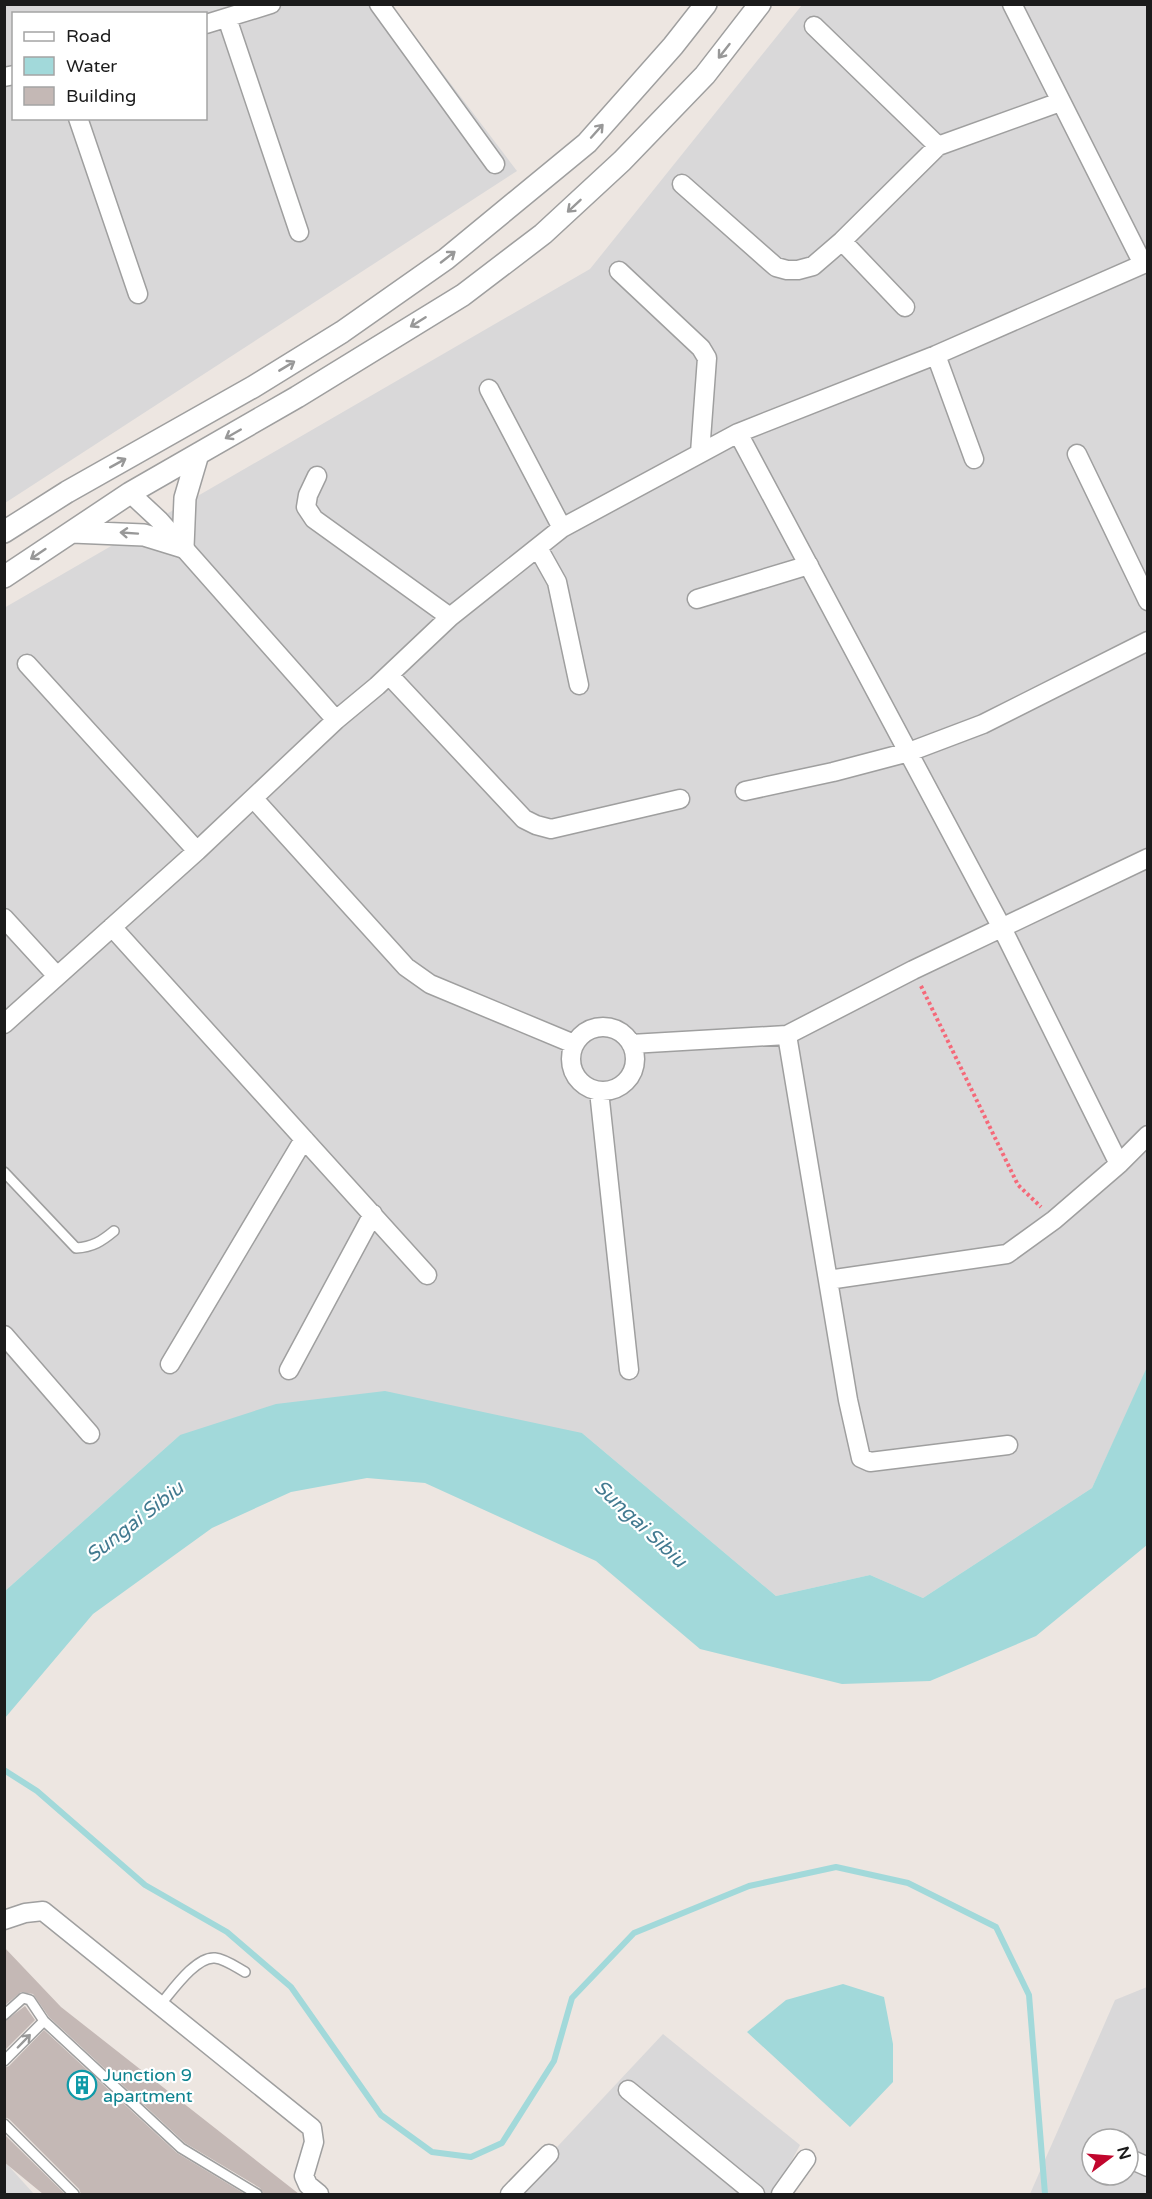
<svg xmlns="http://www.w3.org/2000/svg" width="1152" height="2199" viewBox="0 0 1152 2199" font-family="'Varela Round',sans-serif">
  <rect width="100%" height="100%" fill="#ede6e1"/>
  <!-- residential -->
  <path fill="#d9d8d9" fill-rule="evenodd" d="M5 5H391L517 171 5 503ZM14 14H206V118H14Z
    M802 5H1147L1148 1367 1092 1488 923 1598 870 1575 776 1596 582 1433 180 1435 5 1591 4 608 590 269Z
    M1147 1987V2194H1030L1115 2000ZM1092 2139H1128V2175H1092Z
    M663 2034 800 2145 774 2194H513Z
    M5 2162 34 2194H5Z"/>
  <!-- water -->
  <path fill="#a2d9da" d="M1147 1367V1545L1036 1636 930 1681 842 1684 700 1649 596 1561 425 1483 367 1478 291 1492 212 1528 93 1614 5 1718V1591L180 1435 276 1404 385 1391 582 1433 776 1596 870 1575 923 1598 1092 1488Z
    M843 1984 884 1997 893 2044V2082L850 2127 747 2032 786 2000Z"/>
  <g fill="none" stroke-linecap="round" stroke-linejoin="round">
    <!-- stream -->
    <path stroke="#a2d9da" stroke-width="6" d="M4 1770 37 1791 145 1885 227 1932 291 1987 381 2115 432 2152 471 2157 502 2143 554 2061 572 1998 634 1933 749 1886 836 1867 908 1883 996 1927 1029 1995 1045 2194"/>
  </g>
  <!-- building -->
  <path fill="#c4b8b5" d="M4 1947 61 2007 299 2194H264L260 2188 185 2143 49 2017 33 1994 21 1992 4 2006Z
    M25 2006 35 2020 4 2051V2022Z
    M44 2030 177 2153 245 2194H81L79 2189 9 2119 4 2117V2068L9 2066Z
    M4 2134 65 2194H43L4 2162Z"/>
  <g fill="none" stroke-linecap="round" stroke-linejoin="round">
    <!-- service casing -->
    <g stroke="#9f9f9f" stroke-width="12">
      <path id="service" d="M4 1172 76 1248C93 1247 102 1241 114 1231
        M160 2005C172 1991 196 1956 215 1958 225 1959 236 1967 245 1972
        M4 2015 23 1998 30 2000 44 2021 181 2148 257 2194
        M4 2061 44 2021
        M4 2124 74 2194"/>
    </g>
    <!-- minor casing -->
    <g stroke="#9f9f9f" stroke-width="21">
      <path id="minor" d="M379 4 495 164
        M1012 4 1143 264
        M227 18 299 232
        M206 24 271 4
        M814 26 938 146
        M4 77 14 75
        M78 118 138 294
        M682 184 776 267 787 270H798L813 266 842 241 938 146 1060 102
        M842 241 905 307
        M619 271 701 348 707 358 700 453
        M936 355 974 459
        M489 389 562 528
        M738 433 1002 928 1119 1164
        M1077 454 1148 601
        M317 476 308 495 306 507 314 519 450 617
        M130 493 159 520 336 720 377 686 450 617 562 528 738 433 936 355 1148 262
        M538 548 557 582 579 685
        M697 599 809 565
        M27 664 197 851
        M389 675 524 819 536 825 551 829 680 799
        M745 791 833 772 909 752 983 724 1148 641
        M254 799 406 967 430 984 574 1044
        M4 918 57 976
        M112 927 427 1275
        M4 1024 197 851 336 720
        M571 1059a32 32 0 1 1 64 0a32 32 0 1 1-64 0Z
        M787 1035 848 1400 861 1458 870 1462 1008 1445
        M631 1044 787 1035 913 970 1148 858
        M599 1091 629 1370
        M828 1280 1007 1254 1054 1220 1119 1164 1148 1135
        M4 1335 90 1434
        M170 1364 304 1139
        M289 1370 373 1214
        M4 1920 25 1913 43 1911 312 2128 314 2142 304 2176 308 2185 319 2194
        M628 2090 755 2194
        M1128 2158 1148 2167
        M510 2194 549 2154
        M781 2194 806 2159"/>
    </g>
    <!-- tertiary casing -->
    <g stroke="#9f9f9f" stroke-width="24">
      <path id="tertiary" d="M4 532 67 492 253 387 342 332 446 259 587 143 673 46 706 4
        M72 532 144 535 183 547 185 498 198 454
        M4 577 130 493 297 397 463 295 543 234 622 161 705 75 760 4"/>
    </g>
    <!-- path -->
    <path stroke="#f56979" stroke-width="4" stroke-dasharray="3 3" stroke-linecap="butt" d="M921 986 1018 1185 1041 1207"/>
    <!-- service -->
    <use href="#service" stroke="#fff" stroke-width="9"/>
    <!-- minor -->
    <use href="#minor" stroke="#fff" stroke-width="18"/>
    <!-- tertiary -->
    <use href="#tertiary" stroke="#fff" stroke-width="21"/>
  </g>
  <!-- one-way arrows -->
  <defs><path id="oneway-shaft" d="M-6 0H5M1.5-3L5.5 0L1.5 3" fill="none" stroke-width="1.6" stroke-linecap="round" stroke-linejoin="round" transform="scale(1.5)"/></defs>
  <g stroke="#989898">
    <use href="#oneway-shaft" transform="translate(724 51) rotate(128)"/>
    <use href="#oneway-shaft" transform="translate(597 131) rotate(-48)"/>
    <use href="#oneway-shaft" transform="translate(574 206) rotate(137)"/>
    <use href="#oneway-shaft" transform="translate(448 257) rotate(-38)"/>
    <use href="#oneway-shaft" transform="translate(418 322) rotate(148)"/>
    <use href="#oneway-shaft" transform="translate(287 366) rotate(-31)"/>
    <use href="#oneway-shaft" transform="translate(233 434) rotate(150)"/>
    <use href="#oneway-shaft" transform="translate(118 463) rotate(-29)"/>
    <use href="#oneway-shaft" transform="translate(129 533) rotate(-176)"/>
    <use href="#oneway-shaft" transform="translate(38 554) rotate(146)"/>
    <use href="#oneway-shaft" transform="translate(24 2041) rotate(-46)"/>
  </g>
  <!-- icons -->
  <defs>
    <g id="building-ring" transform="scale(1.5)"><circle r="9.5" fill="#fff" stroke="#0f9aa8" stroke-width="1.5"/><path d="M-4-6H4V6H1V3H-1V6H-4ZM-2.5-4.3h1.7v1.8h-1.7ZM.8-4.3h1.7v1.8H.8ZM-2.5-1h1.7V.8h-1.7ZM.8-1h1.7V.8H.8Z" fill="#0f9aa8"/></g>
  </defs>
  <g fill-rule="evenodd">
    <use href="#building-ring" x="82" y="2085"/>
  </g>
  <g text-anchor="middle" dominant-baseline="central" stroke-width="4.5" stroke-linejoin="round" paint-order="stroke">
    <!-- culture labels -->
    <g font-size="18" fill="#0d838f" stroke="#fff" text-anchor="start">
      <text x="103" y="2075">Junction 9<tspan x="103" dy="21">apartment</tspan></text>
    </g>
    <!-- water labels -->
    <g font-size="20" font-style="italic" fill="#427a90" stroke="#fff">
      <text transform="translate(135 1522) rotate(-38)">Sungai Sibiu</text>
      <text transform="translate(640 1524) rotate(43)">Sungai Sibiu</text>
    </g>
  </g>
  <!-- border -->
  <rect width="1152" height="2199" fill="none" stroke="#1b1b1b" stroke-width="12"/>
  <!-- legend -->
  <rect x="12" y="12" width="195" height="108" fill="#ffffff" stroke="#a4a4a4" stroke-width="1.5"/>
  <rect x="24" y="32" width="30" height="9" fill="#ffffff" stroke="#a4a4a4" stroke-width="1.5"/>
  <text x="66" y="42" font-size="18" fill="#1b1b1b">Road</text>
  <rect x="24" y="57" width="30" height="18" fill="#a2d9da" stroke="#a4a4a4" stroke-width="1.5"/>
  <text x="66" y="72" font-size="18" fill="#1b1b1b">Water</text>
  <rect x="24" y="87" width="30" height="18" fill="#c4b8b5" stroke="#a4a4a4" stroke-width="1.5"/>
  <text x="66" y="102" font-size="18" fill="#1b1b1b">Building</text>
  <!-- north arrow -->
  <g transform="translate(1110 2157) rotate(74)"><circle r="28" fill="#ffffff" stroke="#a4a4a4" stroke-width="1.5"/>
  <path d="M0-4.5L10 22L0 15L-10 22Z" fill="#c1062d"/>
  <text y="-9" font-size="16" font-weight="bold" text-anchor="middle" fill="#1b1b1b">N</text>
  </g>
</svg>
